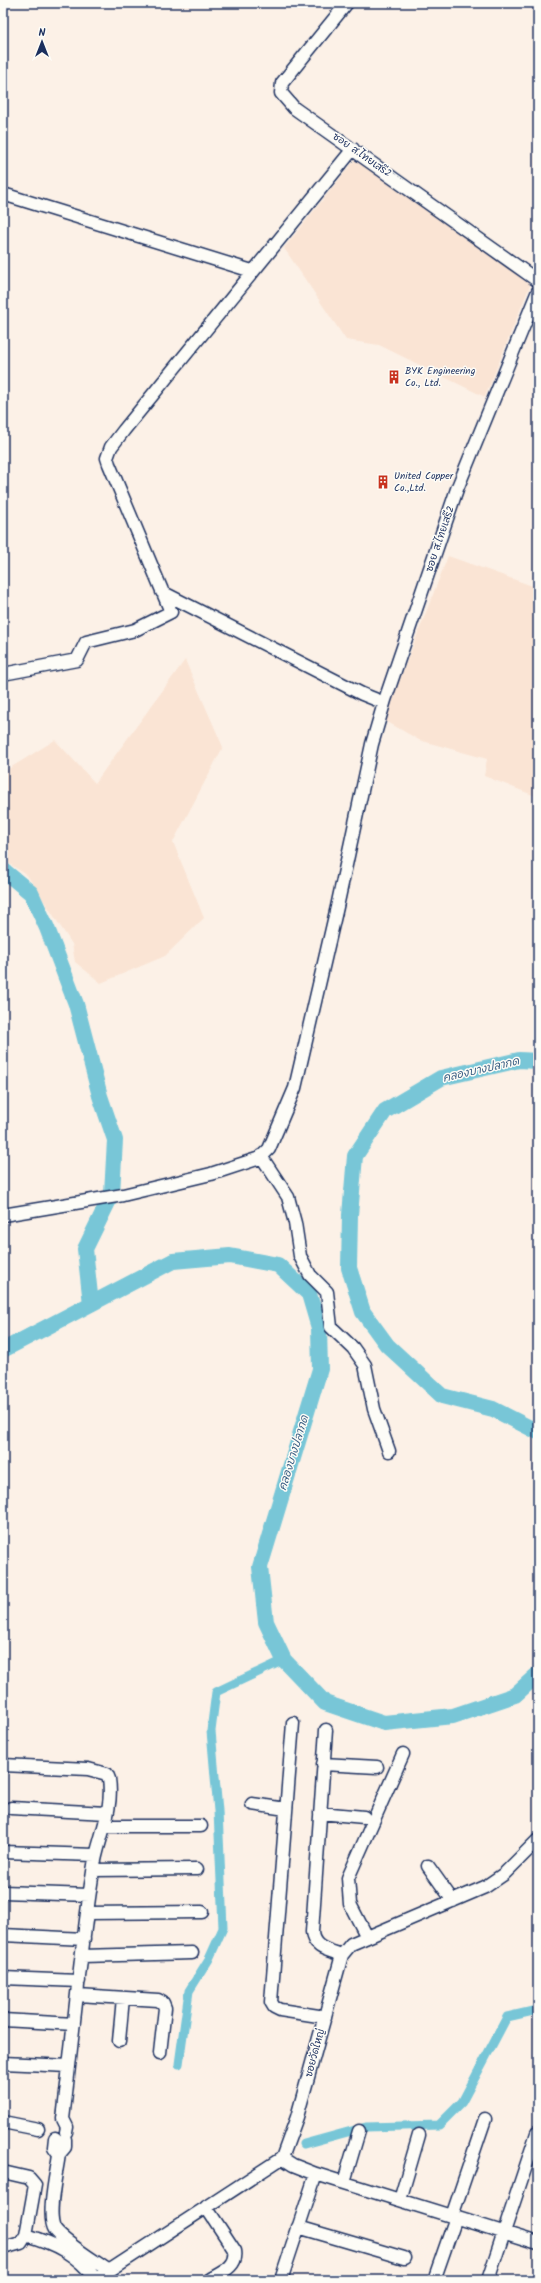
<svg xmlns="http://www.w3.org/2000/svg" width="541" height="2283" viewBox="0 0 541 2283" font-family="Kalam,'Playpen Sans Thai',sans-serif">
  <rect width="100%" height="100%" fill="#fcf1e7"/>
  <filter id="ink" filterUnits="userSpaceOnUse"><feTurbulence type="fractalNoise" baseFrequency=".025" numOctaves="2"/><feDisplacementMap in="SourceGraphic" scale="8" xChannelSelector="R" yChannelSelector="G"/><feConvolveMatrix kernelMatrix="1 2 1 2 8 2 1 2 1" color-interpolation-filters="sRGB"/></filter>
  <g filter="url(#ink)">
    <!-- built -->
    <path fill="#fae4d4" d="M358 156 533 278 485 397 379 345 346 340 284 248Z
      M448 556 538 588V797L484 776 487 759 419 740 384 720Z
      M185 660 223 747 173 842 204 918 165 956 101 983 75 962 72 944 27 875 3 860V770L10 768 55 740 95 783Z"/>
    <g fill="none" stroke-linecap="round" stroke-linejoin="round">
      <!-- canal -->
      <path stroke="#78c6d7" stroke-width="9" d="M179 2064 189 1991 209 1959 223 1928 218 1811 211 1731 216 1692 284 1660
        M304 2144 366 2127 439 2125 462 2102 507 2017 533 2011 538 2012"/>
      <!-- river -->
      <path stroke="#78c6d7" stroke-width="16" d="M3 870 31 893 47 928 76 1004 100 1096 115 1140 112 1194 85 1249 91 1304
        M538 1061 519 1060 441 1078 385 1111 355 1156 350 1215 349 1268 363 1312 387 1345 442 1396 493 1409 538 1432
        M3 1350 173 1261 230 1256 278 1265 309 1294 319 1328 320 1369 260 1567 266 1622 284 1660 325 1703 384 1723 453 1716 515 1695 538 1674"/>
      <!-- minor casing -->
      <g stroke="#1b2f5e" stroke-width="15">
        <path id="minor" d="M347 3 282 83 281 93 294 108 538 281
          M3 194 252 271
          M162 592 362 694 382 702 385 700
          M3 674 77 660 86 642 135 630 171 612 109 464 107 458 111 447 124 430 353 149
          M261 1156 288 1197 295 1223 300 1256 310 1275 327 1292 331 1327 353 1348 365 1365 374 1409 389 1451
          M3 1215 123 1195 211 1174 260 1158 269 1149 295 1088 337 907 372 744 385 700 457 489 538 291
          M293 1723 271 2002 274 2007 280 2010 325 2017
          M326 1730 312 1932C313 1948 328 1950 342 1955
          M323 1764 377 1767
          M3 1765 88 1769 107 1774 109 1779C114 1812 97 1840 93 1871 80 1953 73 2036 63 2119L67 2127 66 2132
          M252 1804 286 1809
          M11 1808 107 1813
          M320 1813 364 1817
          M106 1826H201
          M3 1852 95 1855
          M428 1866 453 1901
          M93 1870 197 1869
          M3 1892 89 1895
          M87 1913 202 1912
          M3 1935 84 1939
          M367 1937 350 1904 348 1878 403 1754
          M82 1956 192 1953
          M3 1978 79 1981
          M78 1995 158 2000 163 2003 165 2008 160 2053
          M3 2020 74 2024
          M119 2041 123 1998
          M3 2063 69 2066
          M3 2122 38 2129
          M55 2138 54 2147 59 2154
          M65 2139V2147L59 2154C57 2171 46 2216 55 2230 64 2242 95 2261 109 2271
          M282 2158 293 2165 316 2174 538 2243
          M3 2172 29 2178 35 2185 26 2235C57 2244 76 2254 96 2279
          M344 2182 359 2131
          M400 2200 419 2135
          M206 2207 235 2251C238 2267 220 2273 209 2280
          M452 2216 485 2119
          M298 2227 404 2258
          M3 2248 21 2243 26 2235
          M95 2280 282 2158 297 2117 342 1955 351 1944 485 1887 504 1874 538 1840
          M281 2280 316 2174
          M434 2280 456 2217
          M488 2280 537 2133"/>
      </g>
      <!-- minor -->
      <use href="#minor" stroke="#fdfcf7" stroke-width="12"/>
    </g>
  </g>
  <!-- icons -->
  <defs>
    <g id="building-bare" transform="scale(1.08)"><path d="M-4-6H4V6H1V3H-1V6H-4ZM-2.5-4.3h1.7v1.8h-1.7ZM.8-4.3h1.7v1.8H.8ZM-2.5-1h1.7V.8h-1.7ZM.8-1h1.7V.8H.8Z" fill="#c8321e" stroke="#fdfcf7" stroke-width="2.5" paint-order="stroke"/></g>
  </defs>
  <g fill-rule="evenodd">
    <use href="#building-bare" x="394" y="377"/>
    <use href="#building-bare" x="383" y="482"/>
  </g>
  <g text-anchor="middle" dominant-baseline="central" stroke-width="3" stroke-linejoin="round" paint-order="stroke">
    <!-- street labels -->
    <g font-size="10" fill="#1b2f5e" stroke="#fdfcf7">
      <text transform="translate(362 155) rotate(35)">ซอย ส.ไทยเสรี2</text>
      <text transform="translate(440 539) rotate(-71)">ซอย ส.ไทยเสรี2</text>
      <text transform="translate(315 2053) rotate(-75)">ซอยวัดใหญ่</text>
    </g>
    <!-- poi labels -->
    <g font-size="10" fill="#1b2f5e" stroke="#fdfcf7" text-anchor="start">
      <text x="405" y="371">BYK Engineering<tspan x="405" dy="12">Co., Ltd.</tspan></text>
      <text x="394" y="476">United Copper<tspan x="394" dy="12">Co.,Ltd.</tspan></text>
    </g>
    <!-- water labels -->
    <g font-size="11" font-style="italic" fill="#375c82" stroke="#fdfcf7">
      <text transform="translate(481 1070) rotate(-13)">คลองบางปลากด</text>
      <text transform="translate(294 1453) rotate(-73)">คลองบางปลากด</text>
    </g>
  </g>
  <!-- margin -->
  <rect width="541" height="2283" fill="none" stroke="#fdfcf7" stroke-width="16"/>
  <rect x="8" y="8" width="525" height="2267" fill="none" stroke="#1b2f5e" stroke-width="1.5" filter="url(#ink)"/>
  <!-- north arrow -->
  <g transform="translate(42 42)" stroke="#fdfcf7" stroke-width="3" paint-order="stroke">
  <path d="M0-3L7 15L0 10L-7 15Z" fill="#1b2f5e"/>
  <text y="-6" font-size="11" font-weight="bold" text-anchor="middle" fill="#1b2f5e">N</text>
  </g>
</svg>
